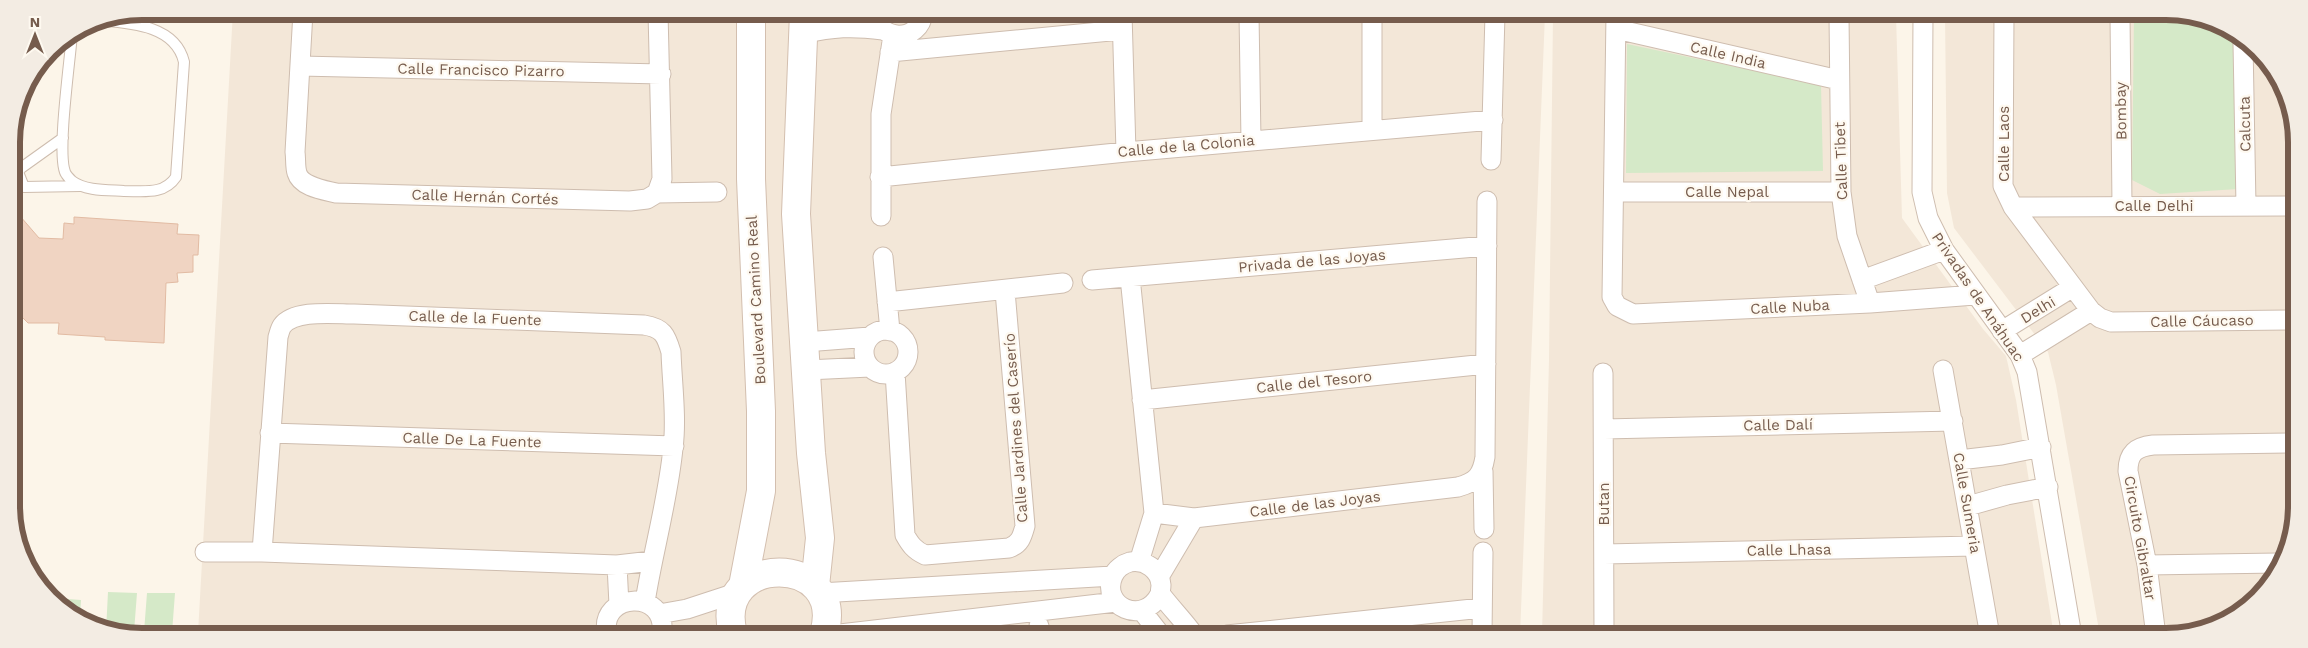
<svg xmlns="http://www.w3.org/2000/svg" width="2308" height="648" viewBox="0 0 2308 648" font-family="'Work Sans',sans-serif">
  <rect width="100%" height="100%" fill="#fcf5e9"/>
  <!-- residential -->
  <path fill="#f3e7d8" d="M233 11 1545 14 1520 635 198 633Z
    M1553 14 1896 15 1902 218 1983 329 2006 356 2016 400 2054 636 1542 635 1549 360Z
    M1945 15 2200 16 2264 55 2294 116 2292 540 2252 605 2216 627 2175 636H2100L2056 385 2048 352 1954 228 1947 193Z"/>
  <!-- green -->
  <path fill="#d5e9c8" d="M2134 15 2200 16 2235 37 2238 189 2160 194 2132 180Z
    M1627 44 1821 85 1823 171 1626 173Z
    M108 592 137 593 134 632 106 631Z
    M147 593H175L172 633 144 632Z
    M54 598 81 600 80 616 54 601Z"/>
  <!-- building -->
  <path fill="#f0d4c2" stroke="#e2bba3" d="M20 216 39 238 63 239 64 223 74 224V217L178 224 177 234 199 235 198 255H193V272L177 273 178 282 166 283 164 343 105 340V337L58 334 59 323H28L20 315 13 322 12 223Z"/>
  <g fill="none" stroke-linecap="round" stroke-linejoin="round">
    <!-- lane casing -->
    <g stroke="#cebdaf" stroke-width="12">
      <path id="lane" d="M72 34C70 61 57 151 65 172 66 175 70 179 72 181 85 191 108 190 124 191 144 191 164 195 176 177L184 62C175 24 128 23 95 20
        M18 104 23 89
        M63 138 21 168 18 172 24 187 80 186"/>
    </g>
    <!-- street casing -->
    <g stroke="#cebdaf" stroke-width="21">
      <path id="street" d="M303 12 295 152C296 158 295 167 297 173 301 187 324 190 336 193L630 201 647 199 657 193 662 179 658 12
        M874 13C878 42 920 43 923 13
        M1122 13 1126 152
        M1249 14 1251 141
        M1372 14V129
        M1616 14 1612 297 1617 306 1633 314 1870 303 1975 295
        M1839 15 1841 192 1847 236 1870 303
        M1923 15 1922 192 1928 218 1944 250 2020 355 2027 372 2072 636
        M2004 15 2003 186 2013 207 2091 311 2100 318 2111 322 2293 320
        M2120 15 2122 206
        M1616 29 1839 80
        M803 34C834 27 851 26 883 30
        M2243 43 2246 206
        M890 52 1121 30
        M300 66 661 74
        M1491 160 1495 14
        M880 177 1126 152 1493 120
        M1614 192H1841
        M657 193 717 192
        M2013 207 2294 206
        M881 216V114L893 35
        M883 257 890 331
        M1130 277 1154 513 1139 562
        M1092 280 1487 246
        M1862 280 1944 250
        M887 302 1063 283
        M864 352a22 22 0 1 1 44 0a22 22 0 1 1-44 0Z
        M2002 331 2073 287
        M805 342 870 337
        M2020 355 2091 311
        M807 370 870 367
        M1943 370 1990 636
        M895 372 905 535C910 544 914 550 925 555L1009 548C1020 544 1022 537 1025 526L1005 291
        M1603 373 1604 635
        M1142 400 1486 364
        M1604 429 1953 421
        M270 433 674 446
        M1959 460 2002 455 2041 447
        M1483 471 1484 529
        M1968 506 2007 495 2048 487
        M1154 513 1194 518 1458 487C1476 482 1482 476 1485 457L1487 201
        M205 552H262L617 565 652 561
        M262 552 278 337C279 334 280 329 282 326 294 309 335 314 354 314L644 325C663 328 666 335 671 352 672 383 677 418 673 448 668 500 653 551 645 602
        M1604 554 1974 546
        M617 565 619 605
        M2147 565 2278 563
        M1159 577 1194 518
        M820 593 1113 576
        M1160 594C1143 627 1100 606 1113 576 1116 569 1123 564 1130 562 1145 559 1160 570 1161 585 1161 590 1159 592 1162 596 1172 609 1184 621 1194 635
        M1142 611 1160 634
        M659 614 687 609 739 592
        M1039 626 1040 634
        M607 633C599 593 667 588 662 633
        M840 634 1116 602
        M1227 635 1482 608
        M1482 635 1483 552
        M2156 636 2147 565 2128 471C2128 453 2136 447 2153 445L2293 443"/>
    </g>
    <!-- secondary casing -->
    <g stroke="#d3bfaf" stroke-width="30">
      <path id="secondary" d="M804 13 796 214 811 453 820 538 815 586
        M743 586 761 491V411L751 179V13
        M733 634C711 552 848 552 824 634"/>
    </g>
    <!-- lane -->
    <use href="#lane" stroke="#fff" stroke-width="10"/>
    <!-- street -->
    <use href="#street" stroke="#fff" stroke-width="19"/>
    <!-- secondary -->
    <use href="#secondary" stroke="#fff" stroke-width="28"/>
  </g>
  <g text-anchor="middle" dominant-baseline="central" stroke-width="4.5" stroke-linejoin="round" paint-order="stroke">
    <!-- street labels -->
    <g font-size="15" fill="#765c4d" stroke="#fef9f0">
      <text transform="translate(1728 55) rotate(13)">Calle India</text>
      <text transform="translate(481 70) rotate(1)">Calle Francisco Pizarro</text>
      <text transform="translate(2121 111) rotate(-91)">Bombay</text>
      <text transform="translate(2245 124) rotate(-91)">Calcuta</text>
      <text transform="translate(2004 144) rotate(-90)">Calle Laos</text>
      <text transform="translate(1186 146) rotate(-5)">Calle de la Colonia</text>
      <text transform="translate(1841 161) rotate(-92)">Calle Tibet</text>
      <text x="1727" y="192">Calle Nepal</text>
      <text transform="translate(485 197) rotate(2)">Calle Hernán Cortés</text>
      <text x="2154" y="206">Calle Delhi</text>
      <text transform="translate(1312 261) rotate(-5)">Privada de las Joyas</text>
      <text transform="translate(1978 297) rotate(56)">Privadas de Anáhuac</text>
      <text transform="translate(756 300) rotate(-93)">Boulevard Camino Real</text>
      <text transform="translate(1790 307) rotate(-3)">Calle Nuba</text>
      <text transform="translate(2038 310) rotate(-31)">Delhi</text>
      <text transform="translate(475 318) rotate(2)">Calle de la Fuente</text>
      <text transform="translate(2202 321) rotate(-1)">Calle Cáucaso</text>
      <text transform="translate(1314 382) rotate(-6)">Calle del Tesoro</text>
      <text transform="translate(1778 425) rotate(-1)">Calle Dalí</text>
      <text transform="translate(1016 428) rotate(-94)">Calle Jardines del Caserío</text>
      <text transform="translate(472 440) rotate(2)">Calle De La Fuente</text>
      <text transform="translate(1967 503) rotate(80)">Calle Sumeria</text>
      <text transform="translate(1315 504) rotate(-7)">Calle de las Joyas</text>
      <text transform="translate(1604 504) rotate(-90)">Butan</text>
      <text transform="translate(2140 538) rotate(80)">Circuito Gibraltar</text>
      <text transform="translate(1789 550) rotate(-1)">Calle Lhasa</text>
    </g>
  </g>
  <!-- crop -->
  <path d="M0 0H2308V648H0ZM142 20H2166A122 122 0 0 1 2288 142V506A122 122 0 0 1 2166 628H142A122 122 0 0 1 20 506V142A122 122 0 0 1 142 20Z" fill="#f3ece3" fill-rule="evenodd"/>
  <path fill="none" stroke="#765c4d" stroke-width="6" d="M142 20H2166A122 122 0 0 1 2288 142V506A122 122 0 0 1 2166 628H142A122 122 0 0 1 20 506V142A122 122 0 0 1 142 20Z"/>
  <!-- north arrow -->
  <g transform="translate(35 35)" stroke="#fef9f0" stroke-width="4" paint-order="stroke">
  <path d="M0-4L9 19L0 12L-9 19Z" fill="#765c4d"/>
  <text y="-8" font-size="14" font-weight="bold" text-anchor="middle" fill="#765c4d">N</text>
  </g>
</svg>
